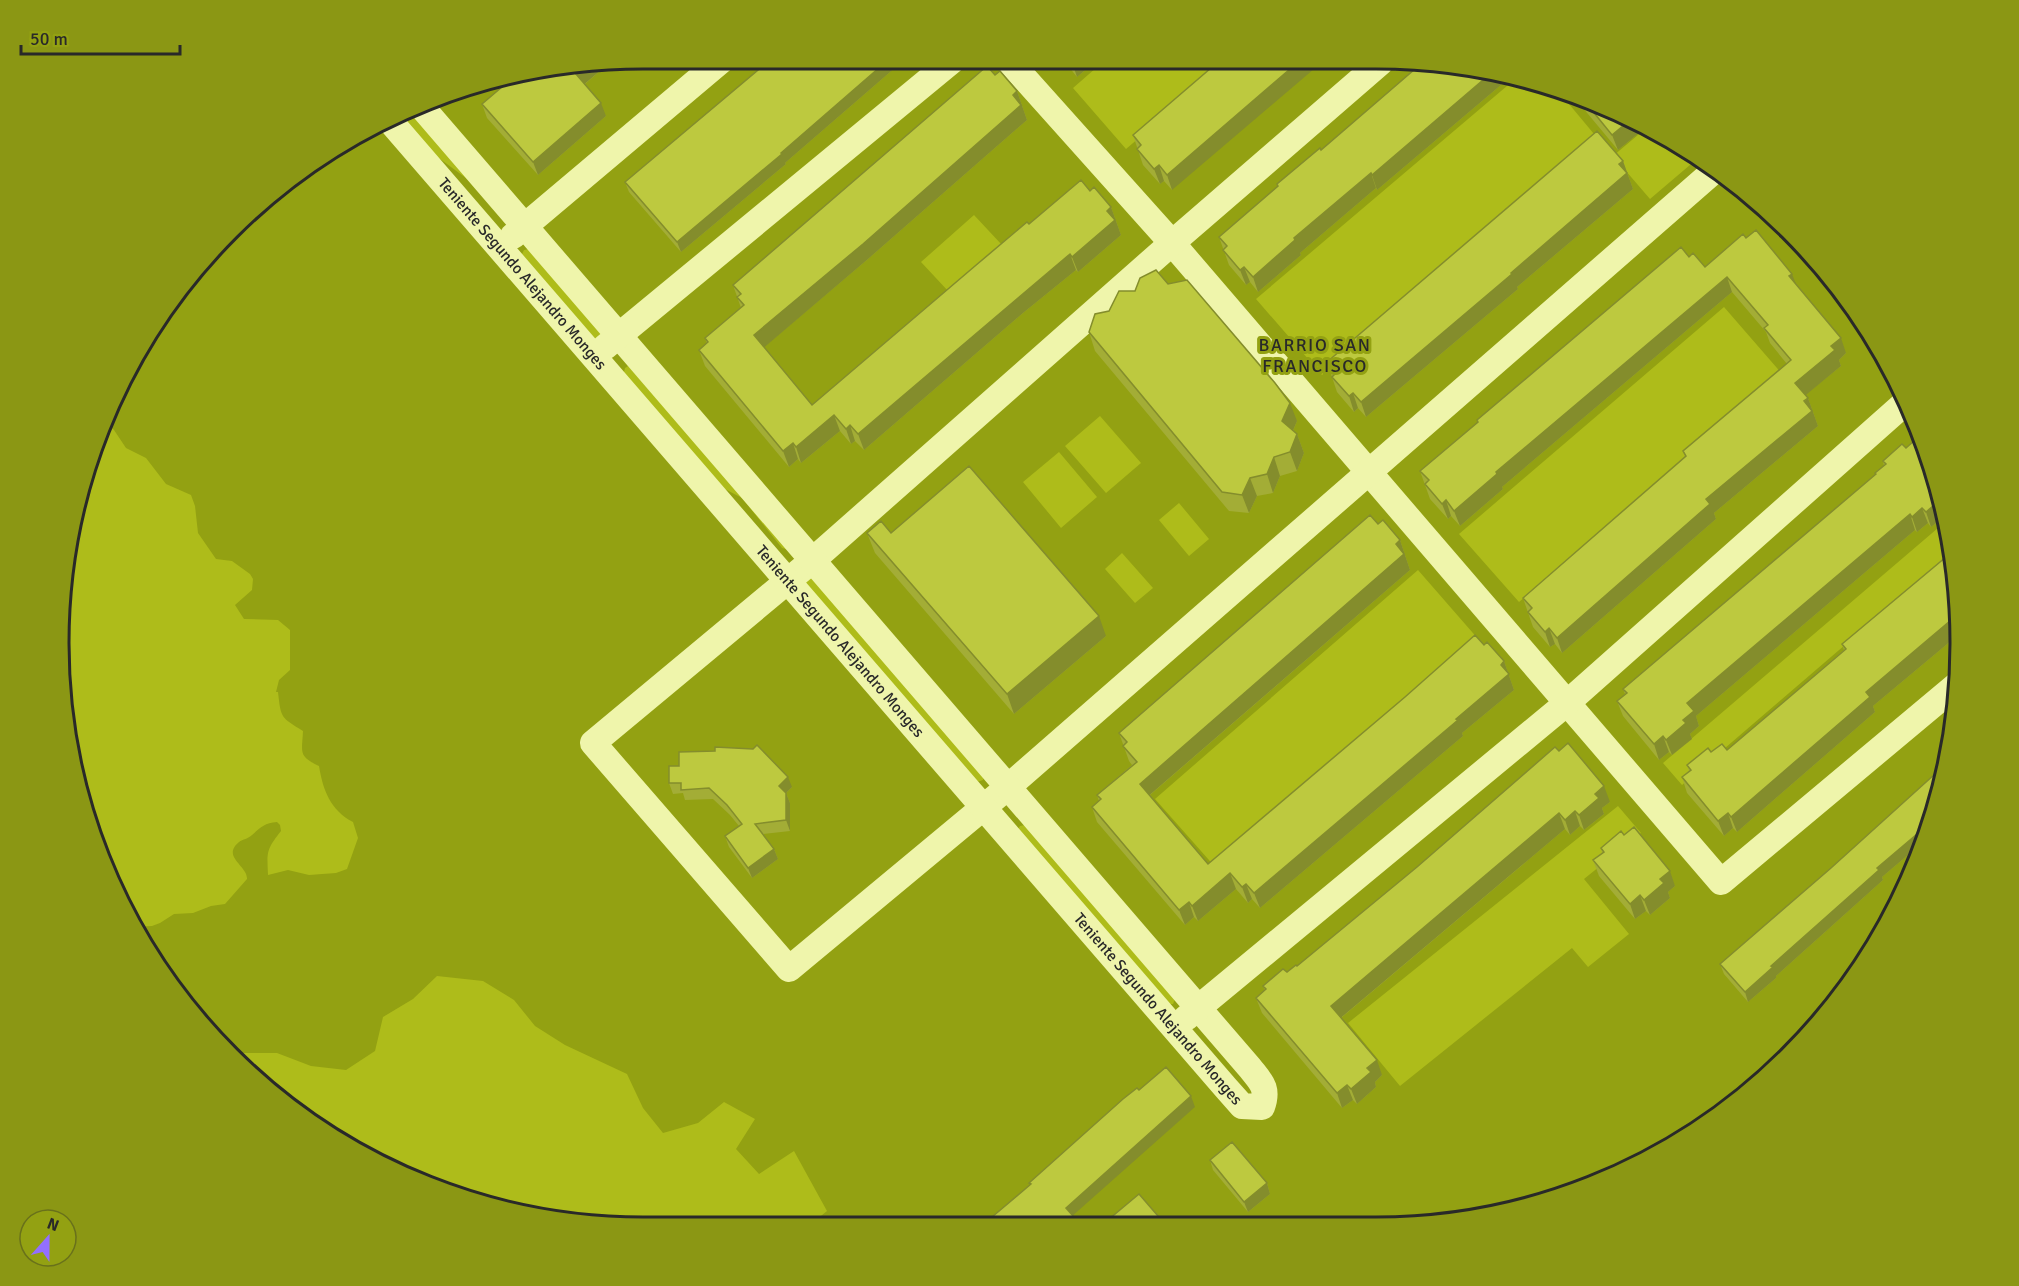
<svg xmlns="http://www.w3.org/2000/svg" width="2019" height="1286" viewBox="0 0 2019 1286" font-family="Signika,sans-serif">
  <rect width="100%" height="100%" fill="#93a112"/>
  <!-- green -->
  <path fill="#aebc1a" d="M1104 61 1228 62 1126 149 1073 88Z
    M1514 80 1559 92 1599 140 1322 375 1256 299Z
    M412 111 470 181 436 156 401 116Z
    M1645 129 1697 159 1650 199 1613 156Z
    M974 215 1002 245 949 292 921 262Z
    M529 249 603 333 597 341 521 256 524 250Z
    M1724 307 1784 376 1519 602 1459 534Z
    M628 366 787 547 786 549 782 548 742 498 721 487 623 376 625 368Z
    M1100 416 1141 463 1106 493 1065 446Z
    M105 421 114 430 126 448 146 458 166 484 191 495 195 506 198 533 216 559 232 561 250 574 253 579 252 590 235 605 244 619 278 620 290 630V670L279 680 276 692H278C281 719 281 717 303 731 302 753 298 756 319 766 323 790 330 810 353 822L358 838 347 869 336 873 309 875 288 870 268 875C267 852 266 850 281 831L280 825 277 822C264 823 260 828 252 835 248 839 243 839 239 842 221 857 248 866 247 879L225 904 211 906 193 913 174 914 160 923 152 926 133 927 119 901 79 795 63 719 60 605 90 455Z
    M1059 452 1097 497 1061 528 1023 482Z
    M1179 503 1209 539 1189 556 1159 520Z
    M1945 522 1952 553 1682 785 1663 763Z
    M1122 553 1153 588 1135 603 1105 569Z
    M1418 570 1479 640 1216 868 1155 799Z
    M812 578 984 777 983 780 977 782 806 586V579Z
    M1618 806 1641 833 1584 879 1629 934 1588 967 1572 948 1400 1086 1348 1023Z
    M1025 825 1175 999 1173 1004H1169L1018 829 1020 826Z
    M437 976 483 981 514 1000 535 1026 565 1045 627 1074 643 1108 663 1133 698 1123 724 1102 755 1119 736 1149 759 1174 794 1151 827 1211 811 1224 567 1223 420 1183 287 1107 236 1053H277L311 1066 346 1070 375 1051 383 1017 413 999Z"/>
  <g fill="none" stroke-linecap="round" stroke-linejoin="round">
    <!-- street -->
    <g stroke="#eff5ab" stroke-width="26">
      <path d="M1009 61 1172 243 1721 882 1959 683"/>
      <path d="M1380 63 1172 243 813 560 593 743 789 969 1008 787 1715 170"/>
      <path id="s1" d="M390 121 1226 1088 1242 1106 1262 1107C1269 1088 1261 1082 1250 1068L421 106"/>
      <path d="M513 236 723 59"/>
      <path d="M605 347 953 60"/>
      <path d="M1186 1018 1567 703 1906 402"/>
    </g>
  </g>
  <!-- wall -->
  <path fill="#a3ad36" d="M771 59 904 60 785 163 786 164 681 252 629 192 625 182Z
    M1057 61H1096L1077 77 1069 67 1065 70Z
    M1218 62 1172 190 1164 181 1160 184 1143 165 1133 135Z
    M1452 63 1508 79 1377 190 1376 188 1300 253 1301 255 1258 292 1250 282 1246 285 1229 265 1219 237 1278 187 1277 184 1321 150Z
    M608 64 585 84 606 116 538 175 487 118 482 104 509 81Z
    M995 75 1017 91 1027 120 868 259 764 347 812 405 1029 224 1090 191 1111 207 1121 235 1078 272 1076 270 1023 313 864 450 855 441 851 444 840 431 801 463 798 459 789 467 705 366 699 350 707 344 705 338 741 308 733 285Z
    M1573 96 1600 103 1644 129 1618 150Z
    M1623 161 1633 189 1517 287 1518 289 1366 417 1358 408 1354 412 1337 392 1327 362Z
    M1746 238 1796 285 1846 353 1839 360 1841 366 1805 395 1808 398 1818 426 1714 513 1716 519 1562 653 1555 644 1550 647 1533 627 1523 598 1685 457 1683 451 1787 364 1770 343 1766 332 1732 292 1502 487 1503 489 1460 526 1451 516 1448 519 1430 499 1420 471 1478 422 1477 420 1689 257 1705 267Z
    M1168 284 1297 421 1293 431 1297 434 1304 453 1297 471 1280 476 1273 493 1257 496 1249 513 1229 511 1095 351 1089 332 1109 311 1135 291Z
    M1906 448 1930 457 1944 517 1931 527 1928 523 1917 532 1915 530 1696 716 1699 726 1690 734 1692 739 1672 755 1669 752 1659 760 1623 716 1617 701 1625 694 1623 689 1876 475 1884 466 1883 461Z
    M1378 524 1400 540 1410 570 1150 795 1208 864 1484 645 1504 661 1514 690 1462 733 1463 736 1260 908 1252 899 1248 903 1236 889 1198 921 1194 917 1185 925 1097 822 1092 807 1099 801 1097 795 1132 765 1129 761 1119 733Z
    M867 533H891L1106 636 1014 714 875 553Z
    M1944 555 1956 567 1958 635 1873 706 1875 712 1737 832 1733 828 1724 836 1687 793 1682 777 1689 771 1687 765 1711 752 1727 750 1844 650 1842 644 1945 557Z
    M1555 747 1610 802 1602 808 1604 814 1584 830 1580 826 1570 835 1565 829 1341 1018 1382 1075 1375 1082 1376 1087 1357 1104 1353 1100 1342 1108 1262 1013 1256 998 1265 991 1263 986 1297 966 1417 867Z
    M679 766 792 787 786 793 790 803V831L763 834 774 849 778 859 752 878 729 847 725 836 739 826 730 815 713 799 685 800 683 793 673 794 669 783Z
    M1940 795 1922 843 1882 877 1883 880 1776 976V978L1748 1002 1724 974 1720 964Z
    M1624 835 1675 886 1668 892 1670 898 1650 915 1646 911 1635 919 1599 876 1593 860 1602 853 1601 848Z
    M1210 1160 1267 1183 1270 1194 1248 1212 1213 1170Z"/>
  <!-- shaded-wall -->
  <path fill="#848d2c" d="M888 60H904L785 163 786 164 681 252 677 242Z
    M1062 61H1067L1069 67 1065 70Z
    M1073 61H1096L1077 77 1072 62Z
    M1297 63H1321L1172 190 1167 175Z
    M608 64 581 87 576 74 582 69Z
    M1490 74 1508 79 1377 190 1372 175Z
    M1017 91 1027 120 868 259 760 351 754 335Z
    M601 103 606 116 538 175 533 162Z
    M1630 120 1644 129 1618 150 1612 135Z
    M1623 161 1633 189 1517 287 1518 289 1366 417 1361 402Z
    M1159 165 1164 181 1160 184 1154 169Z
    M1371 173 1376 188 1300 253 1301 255 1258 292 1253 277 1294 238Z
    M1111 207 1121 235 1078 272 1072 257 1107 211Z
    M1070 254 1076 270 1023 313 864 450 858 434 1018 298Z
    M1244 267 1250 282 1246 285 1240 270Z
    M1792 274 1798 289 1789 276Z
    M1727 277 1732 292 1502 487 1503 489 1460 526 1454 511 1496 472Z
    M1841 338 1846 353 1839 360 1841 366 1801 399 1795 383 1831 346Z
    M1353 393 1358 408 1354 412 1349 396Z
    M1808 398 1818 426 1714 513 1716 519 1562 653 1557 638 1706 499Z
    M1290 403 1297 421 1289 440 1282 421Z
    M834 415 840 431 801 463 796 447Z
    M850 425 855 441 851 444 846 429Z
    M1297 434 1304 453 1297 471 1290 452Z
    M793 443 798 459 789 467 783 451Z
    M1274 457 1280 476 1273 493 1267 474Z
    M1250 478 1257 496 1249 513 1242 495Z
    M1446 500 1451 516 1448 519 1442 504Z
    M1940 500 1944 517 1931 527 1926 512Z
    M1922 508 1928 523 1917 532 1912 517Z
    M1910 514 1915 530 1696 716 1699 726 1690 734 1692 739 1672 755 1666 740 1683 720 1687 703Z
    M1400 540 1410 570 1145 799 1140 784Z
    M1957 615 1958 635 1873 706 1875 712 1737 832 1731 817 1866 692Z
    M1099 616 1106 636 1014 714 1007 694Z
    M1549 628 1555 644 1550 647 1545 632Z
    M1504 661 1514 690 1462 733 1463 736 1260 908 1254 893 1456 719Z
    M1663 736 1669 752 1659 760 1654 744Z
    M788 777 792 787 786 793 790 803V831L786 820 779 786Z
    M1604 786 1610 802 1602 808 1604 814 1584 830 1579 815 1595 794Z
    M1575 811 1580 826 1570 835 1565 820Z
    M1559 813 1565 829 1337 1021 1331 1006Z
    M1728 813 1733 828 1724 836 1718 821Z
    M1930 823 1922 843 1882 877 1883 880 1776 976V978L1748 1002 1745 992 1771 966 1877 868Z
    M774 849 778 859 752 878 748 868Z
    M1670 871 1675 886 1668 892 1670 898 1650 915 1644 900 1660 879Z
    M1230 873 1236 889 1198 921 1192 906Z
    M1246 884 1252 899 1248 903 1242 887Z
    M1640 895 1646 911 1635 919 1630 904Z
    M1189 902 1194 917 1185 925 1179 910Z
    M1377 1060 1382 1075 1375 1082 1376 1087 1357 1104 1351 1089 1367 1068Z
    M1347 1085 1353 1100 1342 1108 1337 1093Z
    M1191 1096 1195 1107 1070 1218 1066 1208Z
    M1267 1183 1270 1194 1248 1212 1244 1202Z
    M1158 1216 1161 1225H1148Z"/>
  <!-- building -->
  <path fill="#bdc93f" stroke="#848d2c" stroke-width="1.5" d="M771 59 888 60 781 153 782 154 677 242 625 182Z
    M1218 62 1297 63 1167 175 1159 165 1154 169 1137 149 1141 145 1133 135Z
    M1422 63H1452L1490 74 1372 175 1371 173 1294 238 1295 240 1253 277 1244 267 1240 270 1223 250 1227 246 1219 237 1278 186 1277 184 1320 148 1321 150Z
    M987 66 995 75 1000 71 1017 91 1013 95 1021 105 863 244 754 335 812 405 975 266 1027 222 1029 224 1081 180 1090 191 1094 187 1111 207 1107 211 1115 220 1072 257 1070 254 1018 298 858 434 850 425 846 429 834 415 796 447 793 443 783 451 699 350 708 342 705 338 744 305 737 297 741 294 733 285Z
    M582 69 576 74 601 103 533 162 482 104 509 81Z
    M1582 98 1600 103 1630 120 1612 135Z
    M1597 131 1623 161 1619 164 1627 173 1511 273 1512 274 1361 402 1353 393 1349 396 1332 377 1336 373 1327 362Z
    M1756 230 1792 274 1789 276 1841 338 1831 346 1835 350 1795 383 1808 398 1804 401 1812 411 1706 499 1710 504 1557 638 1549 628 1545 632 1528 612 1532 608 1523 598 1686 456 1683 451 1791 360 1764 328 1768 325 1727 277 1496 472 1497 474 1454 511 1446 500 1442 504 1425 484 1429 480 1420 471 1478 422 1477 420 1681 247 1689 257 1693 253 1705 267 1743 234 1746 238Z
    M1156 270 1168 284 1187 280 1275 383 1290 403 1282 421 1297 434 1290 452 1274 457 1267 474 1250 478 1242 495 1222 492 1089 332 1095 314 1109 311 1119 291H1135L1140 278Z
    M1915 440 1930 457 1940 500 1926 512 1922 508 1912 517 1910 514 1687 703 1694 711 1683 720 1686 723 1666 740 1663 736 1654 744 1617 701 1627 693 1623 689 1876 474 1875 473 1886 464 1883 461 1902 444 1906 448Z
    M969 466 1099 616 1007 694 867 533 881 521 891 533Z
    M1370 515 1378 524 1383 520 1400 540 1396 544 1404 554 1140 784 1208 864 1405 697 1475 635 1484 645 1487 642 1504 661 1501 665 1509 674 1456 719 1458 720 1254 893 1246 884 1242 887 1230 873 1192 906 1189 902 1179 910 1092 807 1101 799 1097 795 1137 762 1123 746 1127 742 1119 733Z
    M1951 549 1956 567 1957 615 1866 692 1870 697 1731 817 1728 813 1718 821 1682 777 1691 770 1687 765 1708 748 1711 752 1722 744 1727 750 1846 649 1842 644 1946 557 1944 555Z
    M1568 743 1604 786 1595 794 1599 798 1579 815 1575 811 1565 820 1559 813 1331 1006 1377 1060 1367 1068 1371 1072 1351 1089 1347 1085 1337 1093 1256 998 1266 989 1263 986 1283 969 1287 972 1296 965 1297 966 1417 867 1555 747 1559 751Z
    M757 745 788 777 779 786 786 793V820L755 824 774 849 748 868 725 836 742 824 727 805 709 788 681 790V783H669V766H679V752L715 751V747L753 749Z
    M1946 764 1940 795 1930 823 1877 868 1879 870 1771 966 1773 967 1745 992 1720 964 1831 868Z
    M1634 827 1670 871 1660 879 1664 883 1644 900 1640 895 1630 904 1593 860 1604 852 1601 848 1621 831 1624 835Z
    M1166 1067 1191 1096 1066 1208 1081 1225 998 1224 992 1217 1031 1184 1029 1183 1123 1099 1137 1088 1139 1090Z
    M1232 1142 1267 1183 1244 1202 1210 1160Z
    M1139 1194 1158 1216 1148 1225H1102Z"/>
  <g text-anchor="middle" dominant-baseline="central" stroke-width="6" stroke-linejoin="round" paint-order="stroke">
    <!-- street labels -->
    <g font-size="16" fill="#292929" stroke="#93a112">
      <text stroke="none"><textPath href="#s1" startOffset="202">Teniente Segundo Alejandro Monges</textPath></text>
      <text stroke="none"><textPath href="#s1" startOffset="688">Teniente Segundo Alejandro Monges</textPath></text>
      <text stroke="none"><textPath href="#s1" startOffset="1174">Teniente Segundo Alejandro Monges</textPath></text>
    </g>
    <!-- neighbourhood labels -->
    <g font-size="18" letter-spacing="1.5" fill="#292929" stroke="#93a112">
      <text x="1315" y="345">BARRIO SAN<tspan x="1315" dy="21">FRANCISCO</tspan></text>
    </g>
  </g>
  <!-- crop -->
  <path d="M0 0H2019V1286H0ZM643 69H1376A574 574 0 0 1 1950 643V643A574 574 0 0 1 1376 1217H643A574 574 0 0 1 69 643V643A574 574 0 0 1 643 69Z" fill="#8b9714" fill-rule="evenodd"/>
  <path fill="none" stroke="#292929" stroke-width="3" d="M643 69H1376A574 574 0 0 1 1950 643V643A574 574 0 0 1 1376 1217H643A574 574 0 0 1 69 643V643A574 574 0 0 1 643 69Z"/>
  <!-- north arrow -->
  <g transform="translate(48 1238) rotate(21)"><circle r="28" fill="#93a112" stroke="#69711b" stroke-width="1.5"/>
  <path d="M0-4.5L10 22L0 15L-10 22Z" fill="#936fff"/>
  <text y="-9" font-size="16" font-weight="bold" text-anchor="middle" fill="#292929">N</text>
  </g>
  <!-- scale -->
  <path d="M21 45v9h159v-9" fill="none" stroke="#292929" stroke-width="3"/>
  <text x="30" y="45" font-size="18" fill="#292929" stroke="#93a112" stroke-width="4.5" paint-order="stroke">50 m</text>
</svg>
